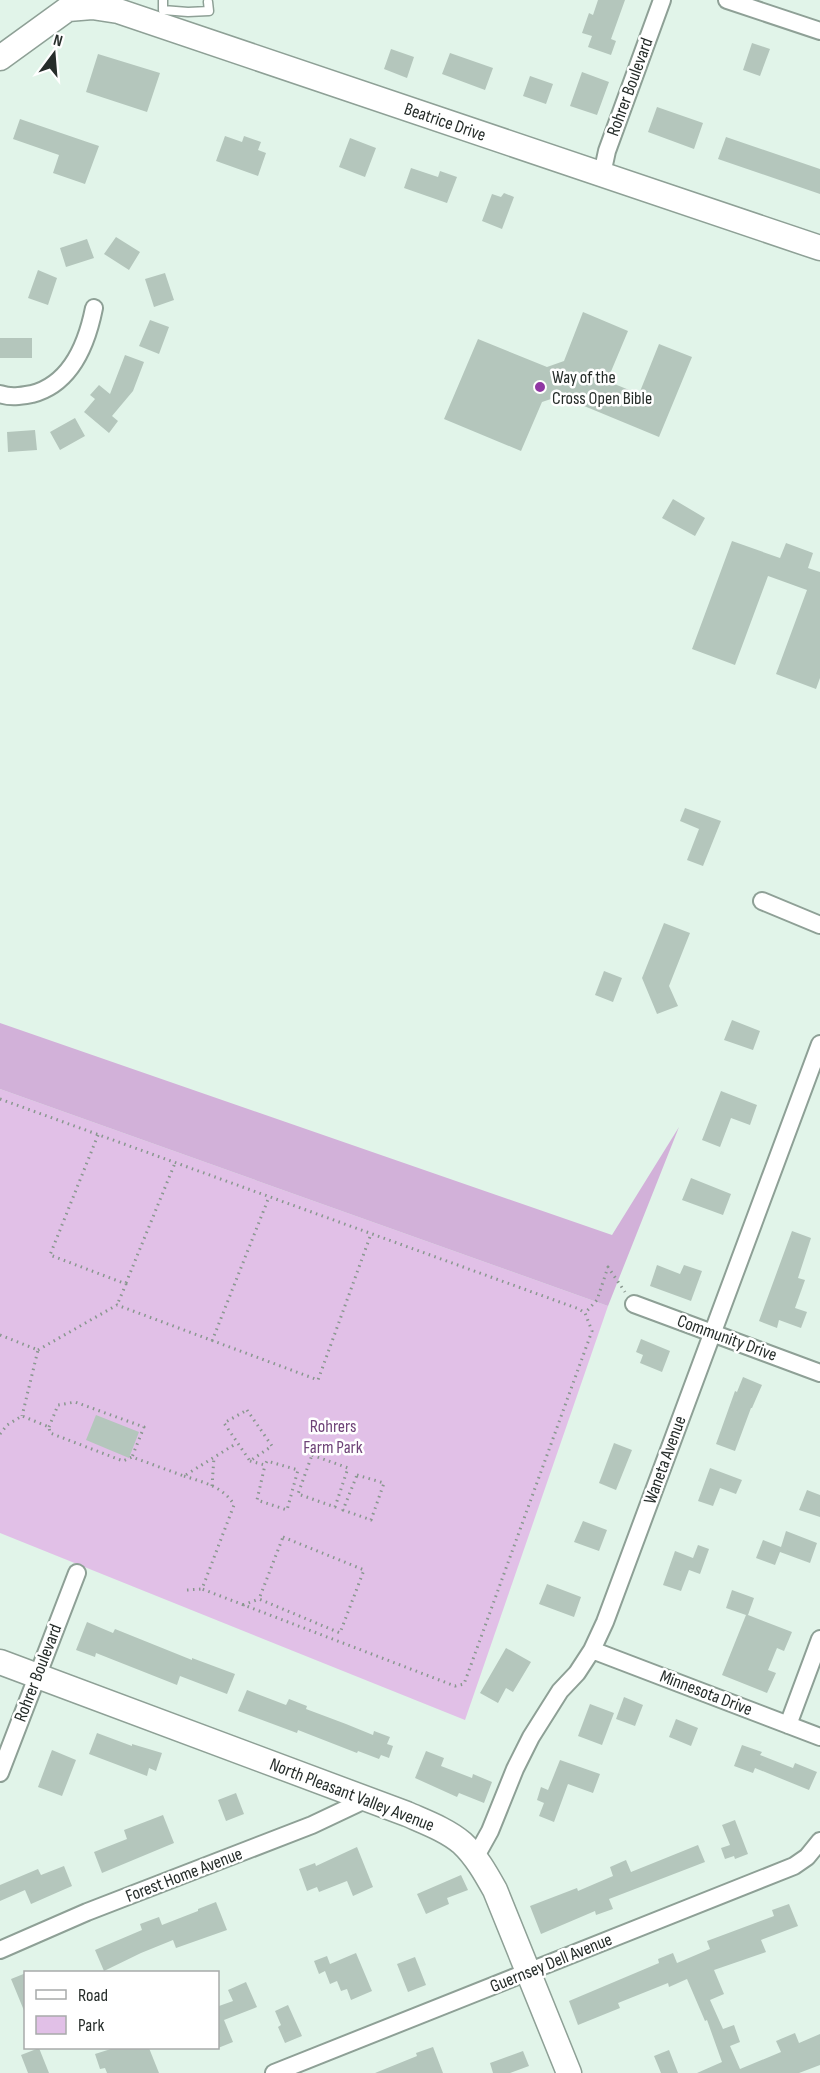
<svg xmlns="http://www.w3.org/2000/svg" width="820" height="2073" viewBox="0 0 820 2073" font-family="'Sofia Sans Condensed',sans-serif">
  <rect width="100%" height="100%" fill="#e1f4e9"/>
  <!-- green -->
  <path fill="#e1c0e7" d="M0 1089 608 1306 465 1720 0 1533Z"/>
  <!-- forest -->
  <path fill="#d2b1d9" d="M0 1023 612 1235 679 1127 608 1306 0 1089Z"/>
  <!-- building -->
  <path fill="#b4c6bc" d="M598 0H625L611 39 616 41 611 55 588 47 592 36 582 33 589 13 593 15Z
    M752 43 770 49 760 76 743 70Z
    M391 49 414 57 407 78 384 69Z
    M450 53 493 68 485 90 442 74Z
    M98 54 160 73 147 112 86 92Z
    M582 72 609 82 597 115 570 106Z
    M530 76 553 84 546 104 523 96Z
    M657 107 703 123 694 149 648 132Z
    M20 119 99 146 85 184 53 173 59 155 13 139Z
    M225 136 242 142 244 136 261 142 258 150 266 153 258 176 216 161Z
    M726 137 820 169V194L718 159Z
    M350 138 376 148 365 177 339 167Z
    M411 168 438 177 440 171 457 177 447 203 404 188Z
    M504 193 514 197 502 229 482 221 492 194 501 197Z
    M116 237 140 252 129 270 104 254Z
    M87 239 94 258 66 267 60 248Z
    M38 270 57 278 48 305 28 298Z
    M165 273 174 300 154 307 145 279Z
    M583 312 628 331 607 381 639 394 659 344 692 357 659 437 560 396 542 402 521 451 444 419 478 339 547 367 564 361Z
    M150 320 169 327 159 354 139 346Z
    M0 338H32V358H0Z
    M125 355 144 362 133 391 112 416 118 421 109 433 84 412 95 399 90 395 99 385 110 394Z
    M75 418 85 436 60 450 50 432Z
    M35 430 37 450 8 452 7 432Z
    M673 499 705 518 695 536 662 518Z
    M732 541 780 558 786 543 813 553 808 568 820 572V678L816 689 776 674 807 590 768 576 735 665 692 649Z
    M685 808 721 821 703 866 687 860 699 829 680 821Z
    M664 923 690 933 669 986 678 1006 657 1014 642 978Z
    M604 971 622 978 613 1002 595 995Z
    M732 1020 760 1031 753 1050 724 1040Z
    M721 1091 757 1105 750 1125 731 1118 720 1147 702 1140Z
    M691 1178 731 1194 723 1215 682 1200Z
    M792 1231 811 1238 798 1278 805 1280 795 1308 807 1312 801 1328 779 1320 777 1328 759 1321Z
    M657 1265 680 1274 684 1265 702 1271 691 1301 650 1286Z
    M641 1339 670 1351 662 1372 640 1363 643 1355 636 1352Z
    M743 1377 762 1385 752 1408H751L735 1451 716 1444 735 1391 737 1392Z
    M96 1415 139 1432 129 1458 86 1440Z
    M614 1443 632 1450 616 1490 599 1483Z
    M710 1468 742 1480 736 1494 720 1488 713 1506 698 1501Z
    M807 1490 820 1495V1517L799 1510Z
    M583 1521 607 1530 599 1551 574 1542Z
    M786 1531 817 1543 810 1563 780 1552 775 1565 756 1558 763 1540 781 1547Z
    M698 1545 709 1549 700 1574 689 1570 681 1591 663 1585 675 1551 693 1558Z
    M547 1584 581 1597 574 1617 539 1604Z
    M732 1590 754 1598 748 1615 792 1632 784 1651 777 1648 768 1670 776 1673 767 1693 722 1675 746 1615 726 1608Z
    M87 1622 113 1633 115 1629 192 1660V1658L235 1674 227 1694 180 1676 177 1685 96 1653 95 1657 76 1650Z
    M506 1648 531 1662 513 1692 506 1688 498 1703 480 1693Z
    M247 1690 286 1705 289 1699 307 1706 306 1709 346 1724 373 1735 374 1731 390 1737 387 1744 393 1746 389 1758 381 1755 379 1759 358 1751 357 1753 298 1730 297 1733 238 1711Z
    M624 1697 643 1705 635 1726 616 1719Z
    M590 1704 614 1713 602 1745 578 1736Z
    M676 1719 698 1728 691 1746 669 1737Z
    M97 1733 132 1746V1744L162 1753 156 1771 149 1768 147 1776 89 1754Z
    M742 1745 762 1752 760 1755 793 1768 795 1763 817 1772 809 1790 755 1768 753 1773 734 1766Z
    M52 1750 76 1760 62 1796 38 1787Z
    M426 1751 444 1758 441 1766 472 1778 473 1774 492 1782 484 1803 459 1793 457 1797 415 1778Z
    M560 1760 600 1774 593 1793 568 1784 554 1822 539 1816 544 1803 537 1800 541 1787 548 1790Z
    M236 1793 244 1814 226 1821 218 1800Z
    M163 1815 174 1843 102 1873 94 1852 127 1839 124 1830Z
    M735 1820 748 1854 735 1859 734 1856 725 1859 721 1848 730 1845 722 1825Z
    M698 1845 705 1862 609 1899 613 1909 596 1915 595 1911 541 1934 530 1906 577 1888 578 1891 613 1876 610 1867 626 1860 631 1872Z
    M357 1847 373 1887 353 1896 347 1881 319 1892 317 1887 307 1891 299 1869 315 1863 316 1866Z
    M64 1866 72 1886 31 1904 25 1890 0 1901V1885L38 1869 41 1875Z
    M461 1875 468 1890 447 1898 449 1904 426 1914 417 1894Z
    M216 1902 227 1930 176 1948 173 1940 141 1953 104 1971 95 1950 142 1930 140 1924 159 1917 162 1925 198 1911V1909Z
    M789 1904 798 1926 761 1940 766 1952 714 1970 724 1994 710 2000 723 2029 734 2025 740 2042 730 2046 740 2069 781 2052 776 2041 795 2033 799 2043 820 2034V2065L799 2073H697L722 2062 707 2020 705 2021 687 1979 669 1987 668 1983 618 2003 620 2008 578 2025 569 2001 659 1963 658 1959 673 1953 677 1963 710 1949 707 1941 774 1916 772 1910Z
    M356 1953 372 1991 351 2000 347 1989 341 1991 337 1981 330 1984 325 1971 319 1974 314 1961 327 1956 330 1964Z
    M415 1957 426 1985 408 1992 397 1964Z
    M26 1973V2013H25L11 1979Z
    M246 1982 257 2007 224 2020 233 2042 218 2048V2004L219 2006 233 2001 228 1990Z
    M288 2005 302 2036 285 2043 278 2027 281 2025 275 2011Z
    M433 2047 443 2073H375L417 2056 416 2053Z
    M39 2048 49 2073H28L21 2055Z
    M114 2048H149L159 2073H107L105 2068 100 2069 95 2054Z
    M669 2050 678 2073H661L654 2056Z
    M523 2051 529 2066 510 2073H493L490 2063Z"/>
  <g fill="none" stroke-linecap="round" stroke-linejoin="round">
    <!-- lane casing -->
    <g stroke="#8ea096" stroke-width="11">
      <path id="lane" d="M163 0V10L188 12 209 11 208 2"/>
    </g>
    <!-- street casing -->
    <g stroke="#8ea096" stroke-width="20">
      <path id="street" d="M727 0 820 31
        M602 174 607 151 662 0
        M0 394C11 398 21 396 32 394 71 384 87 343 94 308
        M762 901 820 925
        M634 1304 820 1373
        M592 1650 820 1737
        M788 1725 820 1639
        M0 1773 77 1573
        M475 1858 490 1831 515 1769 531 1737 560 1691 577 1673 592 1650 605 1622 820 1044
        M0 1950 87 1912 312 1825 367 1799
        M274 2073 794 1866 807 1857 820 1841"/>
    </g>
    <!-- secondary casing -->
    <g stroke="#8ea096" stroke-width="27">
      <path id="secondary" d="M68 9 92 7 118 11 820 248
        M0 58 80 0
        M0 1662 407 1814C425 1822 447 1830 462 1843 476 1856 486 1874 495 1890L569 2073"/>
    </g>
    <!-- path -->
    <path stroke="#89978f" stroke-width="3" stroke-dasharray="1.5 4.5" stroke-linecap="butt" d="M0 1099 579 1309 585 1313
      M98 1135 50 1255 126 1284 117 1305
      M126 1283 175 1163
      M0 1335 38 1350 22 1416
      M212 1341 269 1197
      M38 1350 117 1305 318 1380 371 1234
      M247 1410 272 1446 250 1461 224 1423Z
      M49 1427 58 1405 75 1402 144 1427 132 1457
      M0 1434 7 1425 22 1416 49 1427 50 1433 123 1461 132 1457 184 1476 237 1443
      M312 1455 348 1468 335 1507 298 1494Z
      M250 1461 265 1465 267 1461 298 1470 287 1510 257 1500 265 1465
      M357 1475 384 1483 371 1520 343 1510Z
      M184 1476C203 1482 224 1487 234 1505L202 1589 455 1686 464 1684 592 1331 585 1313 597 1300 608 1267 625 1292
      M212 1486 214 1457
      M283 1537 364 1570 340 1633 259 1599Z
      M187 1590 202 1589
      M243 1605 259 1599"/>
    <!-- lane -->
    <use href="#lane" stroke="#fff" stroke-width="8"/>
    <!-- street -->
    <use href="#street" stroke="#fff" stroke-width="16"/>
    <!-- secondary -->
    <use href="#secondary" stroke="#fff" stroke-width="24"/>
  </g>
  <!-- markers -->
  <circle fill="#9037a3" stroke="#fff" stroke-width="2" cx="540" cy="387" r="6"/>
  <g text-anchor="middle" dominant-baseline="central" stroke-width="5" stroke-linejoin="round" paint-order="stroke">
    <!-- street labels -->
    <g font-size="18" fill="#262d2a" stroke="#fff">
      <text transform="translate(630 87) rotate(-70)">Rohrer Boulevard</text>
      <text transform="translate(445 122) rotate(19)">Beatrice Drive</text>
      <text transform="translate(727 1338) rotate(20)">Community Drive</text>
      <text transform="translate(665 1460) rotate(-70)">Waneta Avenue</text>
      <text transform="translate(38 1673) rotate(-69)">Rohrer Boulevard</text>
      <text transform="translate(706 1693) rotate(21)">Minnesota Drive</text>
      <text transform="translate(352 1795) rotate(21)">North Pleasant Valley Avenue</text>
      <text transform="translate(184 1875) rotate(-21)">Forest Home Avenue</text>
      <text transform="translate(551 1963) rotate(-22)">Guernsey Dell Avenue</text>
    </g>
    <!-- poi labels -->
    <g font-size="18" fill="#262d2a" stroke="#fff" text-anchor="start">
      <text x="552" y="377">Way of the<tspan x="552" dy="21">Cross Open Bible</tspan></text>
    </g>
    <!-- park labels -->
    <g font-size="18" fill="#6f4478" stroke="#fff">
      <text x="333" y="1426">Rohrers<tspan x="333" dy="21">Farm Park</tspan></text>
    </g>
  </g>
  <!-- legend -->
  <rect x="24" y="1971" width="195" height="78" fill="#ffffff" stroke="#a8abaa" stroke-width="1.5"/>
  <rect x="36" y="1990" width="30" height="9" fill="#ffffff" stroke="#a8abaa" stroke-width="1.5"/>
  <text x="78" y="2001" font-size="18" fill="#262d2a">Road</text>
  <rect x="36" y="2016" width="30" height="18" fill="#e1c0e7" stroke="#a8abaa" stroke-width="1.5"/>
  <text x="78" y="2031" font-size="18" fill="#262d2a">Park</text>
  <!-- north arrow -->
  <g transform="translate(54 54) rotate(16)" stroke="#ffffff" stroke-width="4.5" paint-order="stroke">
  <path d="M0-4.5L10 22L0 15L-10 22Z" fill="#262d2a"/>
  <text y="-9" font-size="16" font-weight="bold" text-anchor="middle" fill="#262d2a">N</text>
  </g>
</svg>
